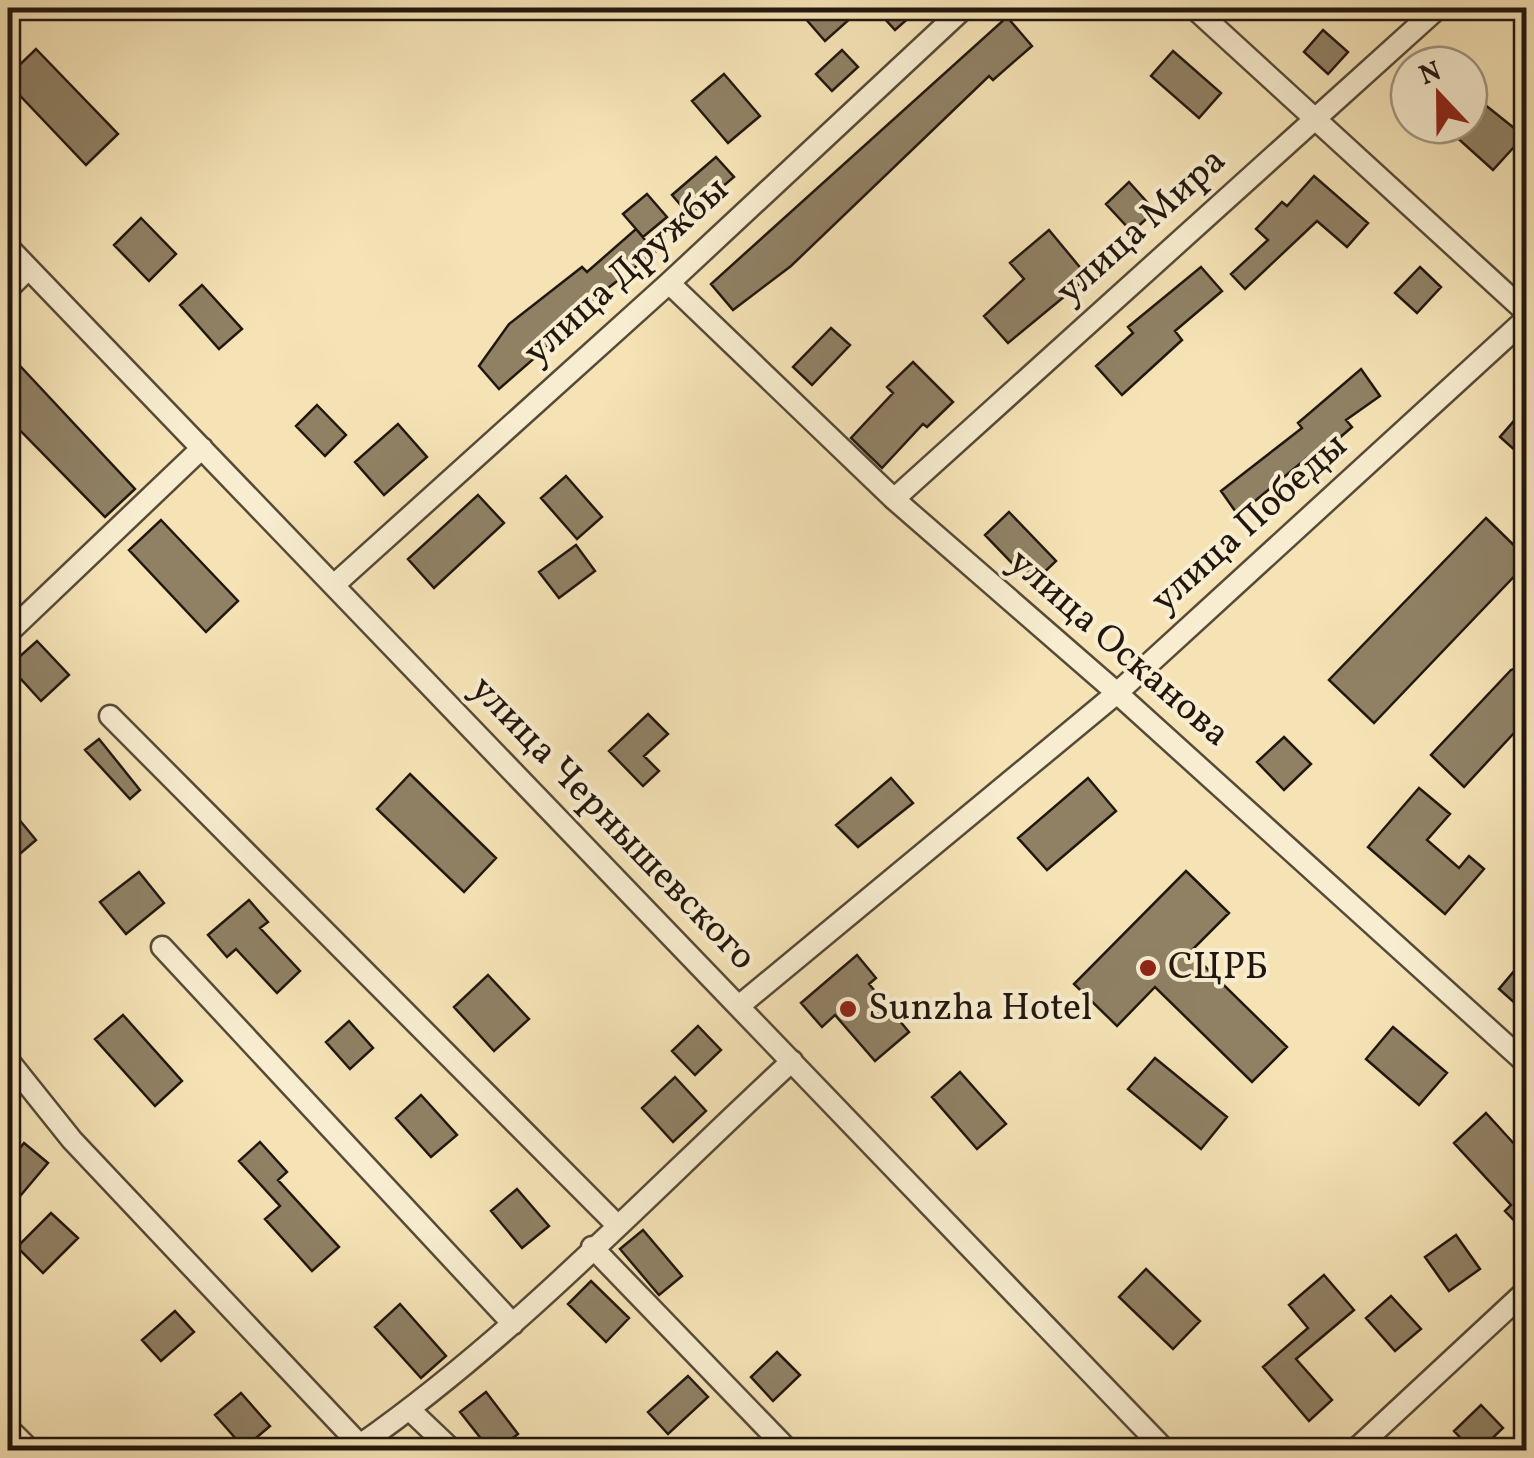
<svg xmlns="http://www.w3.org/2000/svg" width="1534" height="1458" viewBox="0 0 1534 1458" font-family="Vollkorn,serif">
  <rect width="100%" height="100%" fill="#f5e3b6"/>
  <filter id="stains"><feTurbulence type="fractalNoise" baseFrequency=".002" numOctaves="4"/><feColorMatrix values="0 0 0 0 .2 0 0 0 0 .09 0 0 0 0 .02 0 0 0 .5 -.17"/></filter>
  <radialGradient id="worn" r=".72"><stop offset=".6" stop-color="#630" stop-opacity="0"/><stop offset="1" stop-color="#630" stop-opacity=".3"/></radialGradient>
  <!-- building -->
  <path fill="#908165" stroke="#22170e" stroke-width="2.5" d="M815 8H844L852 17 825 41 804 17Z
    M894 8H920L895 30 883 17Z
    M1007 17 1032 46 993 80 989 76 791 266 733 310 711 284Z
    M1323 30 1348 52 1328 74 1304 52Z
    M36 49 118 134 86 165 8 83V76Z
    M842 50 858 67 832 91 816 74Z
    M1173 51 1221 93 1199 118 1151 76Z
    M724 74 760 116 728 143 692 101Z
    M1469 92 1524 136 1493 170 1443 125H1469Z
    M716 157 734 177 689 215 672 195Z
    M1314 176 1368 223 1347 247 1317 221 1245 289 1231 274 1268 240 1256 229 1282 202 1287 206Z
    M1129 182 1155 211 1132 232 1106 204Z
    M647 194 667 217 643 237 623 214Z
    M141 218 176 254 149 281 114 245Z
    M636 229 655 252 573 315 587 322 558 344 555 340 499 389 479 366 509 324 582 267 587 272Z
    M1049 230 1088 277 1008 343 984 316 1024 279 1010 263Z
    M1201 267 1222 291 1175 331 1182 340 1122 395 1096 366 1133 333 1128 327Z
    M1420 267 1441 287 1417 313 1395 293Z
    M202 285 242 329 219 349 180 305Z
    M831 328 850 345 812 385 793 367Z
    M8 353 135 489 105 517 8 418Z
    M913 362 953 402 927 427 923 424 882 468 851 438 893 393 887 387Z
    M1361 369 1380 396 1346 420 1352 427 1323 452 1319 448 1238 515 1221 491 1302 428 1298 423Z
    M317 405 346 435 325 456 296 426Z
    M1526 407V460L1500 437Z
    M398 424 427 457 384 495 355 462Z
    M566 476 602 517 577 539 541 498Z
    M478 495 504 523 434 588 408 559Z
    M1009 512 1056 561 1032 584 985 535Z
    M1486 518 1526 557V564L1374 723 1329 680Z
    M161 520 238 601 206 632 129 550Z
    M576 545 595 571 559 598 539 572Z
    M37 641 69 675 41 701 9 666Z
    M1526 664V720L1464 787 1431 755 1511 670Z
    M648 714 668 734 644 756 659 771 643 786 609 751Z
    M1284 737 1311 764 1284 790 1257 762Z
    M99 739 140 790 130 799 85 750Z
    M410 774 496 858 464 892 377 809Z
    M891 778 913 803 858 847 836 825Z
    M1088 778 1116 811 1047 870 1018 838Z
    M1419 788 1450 814 1427 840 1459 868 1469 856 1484 869 1445 914 1368 847Z
    M8 806 36 840 8 864Z
    M1186 871 1229 913 1190 952 1287 1047 1252 1082 1155 987 1117 1026 1074 984Z
    M139 872 164 903 126 934 100 902Z
    M249 900 268 922 260 928 300 971 277 993 236 949 227 957 208 935Z
    M857 955 876 978 869 984 909 1032 875 1061 835 1015 822 1027 801 1003Z
    M1526 957V1013L1499 989Z
    M488 975 529 1019 494 1051 454 1007Z
    M123 1015 182 1081 155 1106 95 1039Z
    M349 1021 373 1048 350 1069 326 1042Z
    M698 1026 721 1050 695 1075 672 1051Z
    M1393 1027 1447 1073 1419 1105 1366 1059Z
    M1155 1058 1227 1117 1201 1149 1128 1089Z
    M960 1072 1006 1124 977 1149 932 1097Z
    M675 1077 706 1111 673 1142 642 1108Z
    M421 1095 457 1135 431 1157 396 1118Z
    M1486 1113 1526 1157V1233L1505 1211 1511 1205 1454 1143Z
    M260 1142 287 1172 278 1180 339 1247 312 1271 265 1219 280 1206 239 1161Z
    M24 1143 48 1163 21 1195 8 1183V1163Z
    M517 1189 549 1226 522 1248 491 1211Z
    M51 1213 78 1238 43 1273 17 1247Z
    M643 1230 682 1276 659 1295 620 1249Z
    M1456 1235 1480 1269 1449 1291 1425 1257Z
    M1146 1269 1200 1321 1173 1349 1119 1297Z
    M1324 1275 1354 1310 1296 1359 1332 1400 1309 1421 1263 1367 1308 1328 1289 1305Z
    M591 1281 629 1318 606 1342 568 1304Z
    M1391 1296 1421 1329 1395 1351 1366 1318Z
    M400 1304 446 1356 421 1378 375 1327Z
    M175 1311 194 1332 161 1361 142 1340Z
    M777 1352 800 1375 773 1401 751 1377Z
    M688 1376 708 1397 668 1434 648 1412Z
    M486 1392 518 1434 497 1450H490L460 1412Z
    M241 1393 270 1426 244 1448 215 1415Z
    M1481 1405 1503 1428 1480 1450H1472L1454 1431Z"/>
  <g fill="none" stroke-linecap="round" stroke-linejoin="round">
    <!-- minor casing -->
    <g stroke="#574a38" stroke-width="25">
      <path id="minor" d="M1194 8 1526 312
        M8 247 1165 1450
        M669 283 894 499 1117 693 1526 1063
        M8 289 28 269
        M894 499 1438 8
        M334 585 669 283 964 8
        M8 633 202 448
        M110 716 616 1224
        M162 947 513 1324
        M739 1006 1117 693 1526 319
        M8 1060 72 1140 360 1445C517 1335 651 1191 792 1061
        M592 1247 788 1450
        M410 1410 452 1450
        M8 1428 30 1450
        M1355 1450 1526 1291"/>
    </g>
    <!-- minor -->
    <use href="#minor" stroke="#f8edd0" stroke-width="20"/>
  </g>
  <!-- markers -->
  <g fill="#8f2418" stroke="#f8edd0" stroke-width="4">
    <circle cx="1148" cy="968" r="10"/>
    <circle cx="848" cy="1009" r="10"/>
  </g>
  <g text-anchor="middle" dominant-baseline="central" stroke-width="8" stroke-linejoin="round" paint-order="stroke">
    <!-- street labels -->
    <g font-size="38" fill="#22170e" stroke="#f8edd0">
      <text transform="translate(1142 227) rotate(-42)">улица Мира</text>
      <text transform="translate(627 272) rotate(-42)">улица Дружбы</text>
      <text transform="translate(1250 524) rotate(-42)">улица Победы</text>
      <text transform="translate(1118 649) rotate(41)">улица Осканова</text>
      <text transform="translate(612 824) rotate(46)">улица Чернышевского</text>
    </g>
    <!-- poi labels -->
    <g font-size="38" fill="#22170e" stroke="#f8edd0" text-anchor="start">
      <text x="1168" y="968">СЦРБ</text>
      <text x="868" y="1009">Sunzha Hotel</text>
    </g>
  </g>
  <!-- margin -->
  <rect width="1534" height="1458" fill="none" stroke="#f5e3b6" stroke-width="40"/>
  <rect x="10" y="10" width="1514" height="1438" fill="none" stroke="#22170e" stroke-width="5"/>
  <rect x="20" y="20" width="1494" height="1418" fill="none" stroke="#22170e" stroke-width="2.5"/>
  <!-- north arrow -->
  <g transform="translate(1439 95) rotate(338)"><circle r="48" fill="#f8edd0" stroke="#a29782" stroke-width="2.5"/>
  <path d="M0-8L18 38L0 25L-18 38Z" fill="#8f2418"/>
  <text y="-15" font-size="28" font-weight="bold" text-anchor="middle" fill="#22170e">N</text>
  </g>
  <rect width="100%" height="100%" filter="url(#stains)"/>
  <rect width="100%" height="100%" fill="url(#worn)"/>
</svg>
